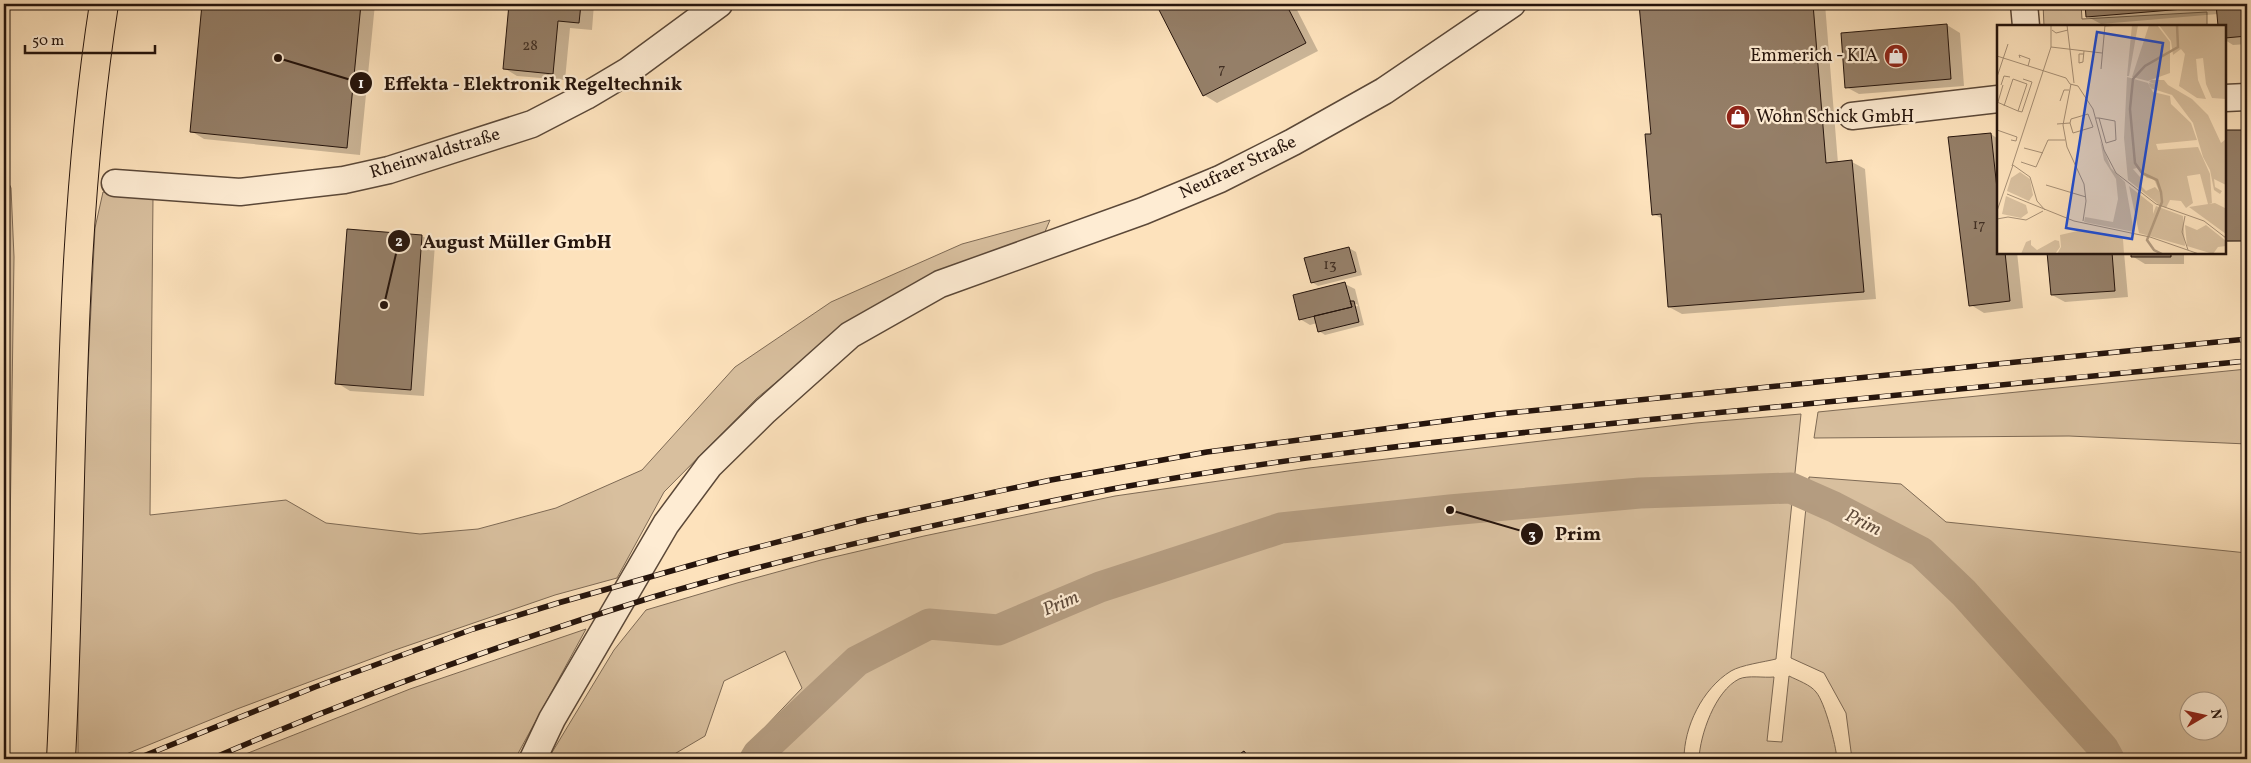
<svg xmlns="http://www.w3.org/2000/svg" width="2251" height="763" viewBox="0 0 2251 763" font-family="Vollkorn,serif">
  <rect width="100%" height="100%" fill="#fde2bc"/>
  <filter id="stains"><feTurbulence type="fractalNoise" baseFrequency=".004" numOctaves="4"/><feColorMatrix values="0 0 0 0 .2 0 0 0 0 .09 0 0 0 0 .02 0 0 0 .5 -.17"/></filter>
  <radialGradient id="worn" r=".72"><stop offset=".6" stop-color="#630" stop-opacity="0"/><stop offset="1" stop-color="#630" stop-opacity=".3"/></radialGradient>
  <!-- green -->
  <path fill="#d8bf9e" stroke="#7e6a55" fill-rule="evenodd" d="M2043 4H2081L2082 19 2207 12V26H2044Z
    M4 173 11 188 14 257 9 604 4 616Z
    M103 192 153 197 150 515 286 500 326 523 420 534 478 529 556 508 642 470 735 367 831 302 962 244 1050 220 1044 234 842 328 757 398 664 492 617 578 555 595 395 650 237 709 114 759H78V569L95 228Z
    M2247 369V444L2069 436 1814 438 1818 412Z
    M1801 414 1776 659C1764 662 1741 665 1731 671 1702 689 1684 727 1684 759H1250L1244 751 1233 759H741L747 746 802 688 785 651 724 681 705 736 666 759H631L614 754 610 759H548L614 650 646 610 737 583 821 560 924 536 1115 496 1309 468 1696 423Z
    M1809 477 1901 484 1946 522 2247 553V759H1852L1846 713 1824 673 1791 658ZM2188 700H2218V730H2188Z
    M586 629 515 759H233L410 689Z
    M1789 676C1797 680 1811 685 1816 692 1825 702 1836 746 1837 759H1699C1700 735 1715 691 1739 679 1748 675 1764 678 1774 677L1767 741 1782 742Z"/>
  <!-- shadow -->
  <path fill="#0003" fill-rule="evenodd" d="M204 4H375L360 155 204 139 191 131Z
    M510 4H594L592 30 570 28 565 80 517 76 504 68Z
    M1157 4H1294L1318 51 1217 103 1204 95Z
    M1640 4H1825L1838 163 1852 162 1865 169 1876 299 1682 314 1669 307 1663 219 1653 214 1652 135Z
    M2087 4H2247V44L2233 45 2225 40V26H2219L2218 14 2101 24 2088 17Z
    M1947 25 1960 33 1964 86 1859 94 1846 87Z
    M2225 131H2247V241L2225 242Z
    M1991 134 1998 139V252H2017L2023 308 1984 313 1971 305Z
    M348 231 422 236 435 244 424 396 350 391 337 383Z
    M1349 248 1356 252 1362 275 1318 286 1312 282Z
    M2049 252H2124L2128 297 2065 302 2052 295Z
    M2132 252H2184V264H2145L2132 256Z
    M1345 284 1355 289 1364 325 1325 335 1319 331 1317 323 1310 325 1300 319ZM1357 304 1358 306 1306 319V317Z
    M1244 753 1252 759H1235Z"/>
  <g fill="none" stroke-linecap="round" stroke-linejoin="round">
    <!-- river -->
    <path stroke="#b49c80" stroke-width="31" d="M755 759 758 754 857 661 929 624 998 630 1100 587 1281 528 1450 510 1640 493 1791 488 1834 507 1921 552 1964 593 2103 748 2109 759"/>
  </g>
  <!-- building -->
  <path fill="#957f68" stroke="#25140c" d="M202 4H361L347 148 190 132Z
    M509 4H581L579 23 558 21 553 74 503 69Z
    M1156 4H1286L1306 43 1203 96Z
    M1639 4H1813L1826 163 1852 160 1864 292 1668 307 1661 214 1652 215 1645 134H1651Z
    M2085 4H2208V7L2086 17Z
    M2216 4H2247V36L2225 38V26H2218Z
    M1947 24 1951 79 1845 88 1841 33Z
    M2225 130H2247V241H2225Z
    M1991 133 1998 198V252H2005L2010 301 1969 306 1948 137Z
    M347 229 422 235 411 390 335 384Z
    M1349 247 1356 272 1311 283 1304 258Z
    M2047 252H2112L2115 291 2051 295Z
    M2131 252H2171V257H2131Z
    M1345 282 1352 307 1299 320 1293 295Z
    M1350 301H1354L1359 322 1318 332 1314 316 1352 307Z
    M1244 751 1250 759H1233Z"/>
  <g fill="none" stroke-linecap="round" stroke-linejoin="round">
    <!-- minor casing -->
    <g stroke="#5b4838" stroke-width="29">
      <path id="minor" d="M2024 4 2026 26
        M2225 98 2247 97
        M1852 116 1998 99
        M115 183 240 192 344 180 389 170 532 124 586 96 628 71 719 4
        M533 759 552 719 666 524 709 466 765 411 850 335 940 284 1143 211 1220 179 1293 142 1384 91 1512 4"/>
    </g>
    <!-- major casing -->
    <g stroke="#25140c" stroke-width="30">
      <path id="major" d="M61 759C74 508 65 253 104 4"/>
    </g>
    <!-- minor -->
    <use href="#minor" stroke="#feecd3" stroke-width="26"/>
    <!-- major -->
    <use href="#major" stroke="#fde2bc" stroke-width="28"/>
    <!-- rail casing -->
    <g stroke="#25140c" stroke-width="5.5">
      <path id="rail" d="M136 759 315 687 473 629 558 603 731 554 863 520 1051 480 1207 452 1498 414 2247 339
        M211 759C355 697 503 643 653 597 804 552 958 519 1112 489 1305 453 1500 435 1694 415 1879 397 2063 378 2247 361"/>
    </g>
    <!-- rail -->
    <use href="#rail" stroke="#feecd3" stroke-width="4" stroke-dasharray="11" stroke-linecap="butt"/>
  </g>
  <!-- icons -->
  <defs>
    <g id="shop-disc" transform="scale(1.25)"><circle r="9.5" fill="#8f2418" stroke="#feecd3"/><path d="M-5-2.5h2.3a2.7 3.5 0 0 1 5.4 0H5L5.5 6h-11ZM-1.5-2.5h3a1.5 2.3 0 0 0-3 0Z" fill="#fff"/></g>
  </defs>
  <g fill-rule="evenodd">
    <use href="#shop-disc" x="1896" y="56"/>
    <use href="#shop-disc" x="1738" y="117"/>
  </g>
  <g text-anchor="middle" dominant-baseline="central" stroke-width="4.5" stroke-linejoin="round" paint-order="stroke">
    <!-- number labels -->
    <g font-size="15" fill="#412f23">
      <text x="530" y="46">28</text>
      <text x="1222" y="69">7</text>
      <text x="1979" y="225">17</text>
      <text x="1330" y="265">13</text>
    </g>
    <!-- poi labels -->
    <g font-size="18" fill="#25140c" stroke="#feecd3" text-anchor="end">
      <text x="1878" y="56">Emmerich - KIA</text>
      <text x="1756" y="117" text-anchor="start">Wohn Schick GmbH</text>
    </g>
    <!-- street labels -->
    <g font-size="18" fill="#25140c" stroke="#feecd3">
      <text transform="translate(435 154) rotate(-17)">Rheinwaldstraße</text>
      <text transform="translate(1238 168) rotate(-25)">Neufraer Straße</text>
    </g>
    <!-- water labels -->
    <g font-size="19" font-style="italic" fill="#5e4a3a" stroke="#feecd3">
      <text transform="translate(1863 523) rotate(26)">Prim</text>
      <text transform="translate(1061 604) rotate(-23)">Prim</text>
    </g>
  </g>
  <!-- overview -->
  <g transform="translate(1997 25)">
    <rect width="229" height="229" fill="#fde2bc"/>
    <path d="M135 0H141L132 51H130ZM152 0H160L173 17V48L151 56 135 52ZM162 0H229V74L215 73 209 59 206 33 199 34 201 55 209 74 200 73 182 61 188 29 184 24 176 30 174 16ZM130 52 151 58 156 67 173 71 174 79 194 98 200 115 159 119 161 125 201 122 213 149 215 179H211L203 149 190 151 196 178 189 183 184 176 173 175 169 183 161 179 131 155 127 113ZM140 143 150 153 157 154 162 166 158 162 149 166 143 160V152L136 144ZM154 55H167L171 60 195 74 211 90 224 118 229 114V160L217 154 218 162 225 166 223 169 217 165 213 145 206 132 196 98 175 70 153 63 152 58 158 59 152 57ZM103 115 114 143 128 157 137 207 87 197 88 192 116 197 121 174 119 154 107 135ZM23 147 33 154 36 170 32 176 10 166 14 153ZM132 161 156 180V189L159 181 186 191 188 221 142 208ZM9 171 29 180 31 188 24 193 5 189ZM218 178 228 183 229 209 192 182ZM188 200 200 205 209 200 229 216V221L221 222 216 229 190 221ZM85 205 122 211 126 214 127 229H60L64 222 63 210ZM34 215V220L40 225 58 215 62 216 63 222 58 229H24L29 217Z" fill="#d8bf9e" fill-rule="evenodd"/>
    <path fill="none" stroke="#b49c80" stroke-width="2.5" d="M165 229 157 225 150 215 165 177 164 167 160 155 145 148 138 138 133 84 136 54 148 41 181 22 180 0"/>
    <path fill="none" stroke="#a79076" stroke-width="1" d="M70 0 77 58M108 1 125 0M55 5 59 8 71 5M54 22 105 28M87 29H82V38L86 37V36L87 26M0 31 69 53 73 59 81 61 96 84 107 125 119 148 159 179 207 196 229 213M23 33 22 30 33 34 31 41M104 44 108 0M0 52 11 19M74 59 66 100 70 122 87 159 89 176 86 196M4 60 7 51 13 52M63 76 67 65H72M0 77 21 86M1 77 6 60M7 81 16 54 30 59 21 86 25 87 35 57 26 54M99 93H102L109 118 119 115 118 96 102 93M60 99 73 98 76 108 96 102 91 89 74 94 73 98M0 105 20 112 19 116 14 115M27 123 46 128M24 137 39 142 51 115H68M15 141 54 22V0M49 160 89 172M10 169 77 196 153 212 202 229M0 186 16 140 33 152 40 176 48 185M188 191 185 207 191 225M0 194 11 192 29 195 46 186"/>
    <path fill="#1d4ed8" fill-opacity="0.15" stroke="#1d4ed8" stroke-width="2.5" d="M100 7 166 18 135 214 69 203Z"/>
    <rect width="229" height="229" fill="none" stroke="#25140c" stroke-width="2.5"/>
  </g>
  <!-- callouts -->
  <path fill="none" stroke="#25140c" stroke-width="2" d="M278 58L361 83M384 305L399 241M1450 510L1532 534"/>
  <g fill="#25140c" stroke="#feecd3" stroke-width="2">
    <circle cx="278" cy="58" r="5"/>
    <circle cx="384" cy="305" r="5"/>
    <circle cx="1450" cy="510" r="5"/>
    <circle cx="361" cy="83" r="12"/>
    <circle cx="399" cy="241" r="12"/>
    <circle cx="1532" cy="534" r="12"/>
  </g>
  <g font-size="15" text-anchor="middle" font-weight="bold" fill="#fff">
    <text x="361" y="88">1</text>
    <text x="399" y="246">2</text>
    <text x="1532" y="539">3</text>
  </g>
  <g font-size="19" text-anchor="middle" font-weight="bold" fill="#25140c" stroke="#feecd3" stroke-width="4.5" stroke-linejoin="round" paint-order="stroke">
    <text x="533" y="90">Effekta - Elektronik Regeltechnik</text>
    <text x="517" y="248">August Müller GmbH</text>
    <text x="1578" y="540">Prim</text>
  </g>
  <!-- margin -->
  <rect width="2251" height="763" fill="none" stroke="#fde2bc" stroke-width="20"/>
  <rect x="5" y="5" width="2241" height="753" fill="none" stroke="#25140c" stroke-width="2.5"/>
  <rect x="10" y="10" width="2231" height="743" fill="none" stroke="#25140c"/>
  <!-- north arrow -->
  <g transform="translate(2204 716) rotate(81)"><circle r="24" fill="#feecd3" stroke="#a79683"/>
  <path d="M0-4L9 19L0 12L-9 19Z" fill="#8f2418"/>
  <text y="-8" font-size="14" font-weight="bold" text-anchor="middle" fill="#25140c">N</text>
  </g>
  <!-- scale -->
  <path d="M25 45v8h130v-8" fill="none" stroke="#25140c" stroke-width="2.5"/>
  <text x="32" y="45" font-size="15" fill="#25140c" stroke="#feecd3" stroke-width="4" paint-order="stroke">50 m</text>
  <rect width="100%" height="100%" filter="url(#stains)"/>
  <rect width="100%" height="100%" fill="url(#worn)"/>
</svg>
